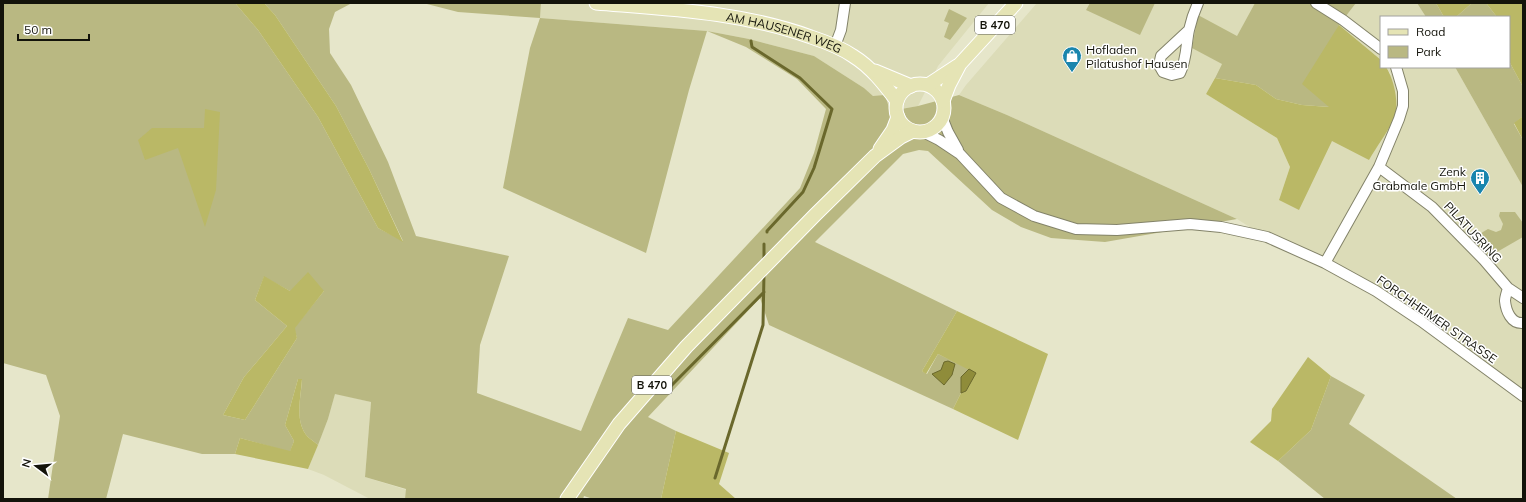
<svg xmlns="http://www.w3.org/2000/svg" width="1526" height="502" viewBox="0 0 1526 502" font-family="Mulish,sans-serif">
  <rect width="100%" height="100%" fill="#e6e6ca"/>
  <!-- built -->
  <path fill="#dcdcb8" d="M541 3H989L938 66 918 106 890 111 864 88 814 56 749 39 707 31 540 18Z
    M1037 3H1255L1206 94 1277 138 1290 167 1279 200 1391 74 1386 67H1455L1523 187V398L1376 292 1267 238 1237 219 1007 115 959 95 966 85Z
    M1356 3H1417L1426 17H1381V60L1339 25Z
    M335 393 371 402 365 477 407 490 405 499H370L324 475 308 469 328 419Z"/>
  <!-- green -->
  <path fill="#b9b882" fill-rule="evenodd" d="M3 3H235L258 30 318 117 378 228 403 241 369 169 336 106 275 15 264 3H352L335 12 329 29 330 53 351 85 388 162 416 236 509 256 480 345 477 393 581 431 628 318 668 330 800 188 814 153 826 109 797 79 746 47 707 31 689 90 646 253 503 188 530 48 540 18 458 12 423 3H541L540 18 707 31 749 39 814 56 864 88 873 96 885 95 890 111 918 106 959 95 1007 115 1237 219 1105 242 1051 238 1021 227 992 210 928 151 919 150 903 154 815 242 957 311 922 371 927 374 938 354 969 369 961 377V393L953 409 769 325 760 298 648 417 676 431 661 499H593L584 496 583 499H405L406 489 365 477 371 402 335 394 328 419 318 445C315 442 311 440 308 437 294 422 301 397 302 380L298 379 285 425 294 441 290 452 240 438 235 454H202L123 434 106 499H48L60 416 46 375 3 363ZM264 277 290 291H324L294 328 297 338 245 420 223 415 244 377 287 326 255 300Z
    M1090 3H1155L1140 35 1086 10Z
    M1255 3H1356L1339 25 1330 107 1302 105 1276 99 1256 85 1215 78 1222 64 1192 48 1198 15 1237 36Z
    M1417 3H1436L1444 17H1426Z
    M1472 3H1486L1497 17H1456Z
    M949 9 967 18 950 40 944 37 949 23 944 21Z
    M1509 61 1523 87V116L1514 124 1523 140V187L1455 67H1509Z
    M1500 212H1515L1523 223V237L1490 256 1471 239 1488 229 1496 232 1501 230 1503 224 1499 216Z
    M1331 376 1365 395 1349 424 1457 499H1325L1278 461 1311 430Z"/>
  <!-- forest -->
  <path fill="#bab866" d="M235 3H264L275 15 336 106 369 169 403 242 378 228 318 117 258 30Z
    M1436 3H1472L1456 17H1444Z
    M1486 3H1523V87L1509 61V17H1497Z
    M1339 25 1381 60V67H1386C1394 79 1400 105 1394 119 1387 133 1377 146 1369 160L1332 141 1299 210 1279 200 1290 167 1277 138 1206 94 1215 78 1256 85 1276 99 1302 105 1329 107 1302 84Z
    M205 109 220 112 216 190 205 227 178 148 145 160 138 140 152 128H204Z
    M1523 116V140L1514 123Z
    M308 272 324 291 295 328 297 338 245 420 223 415 244 377 287 326 255 300 264 276 290 291Z
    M957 311 1048 354 1018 440 953 409 961 393 966 391 975 373 938 354 926 374 922 371Z
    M1308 357 1331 376 1311 430 1278 461 1250 442 1271 421 1272 409Z
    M298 379H302C301 397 294 422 308 437 311 440 315 442 318 445L308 469 235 454 240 438 290 451 294 441 285 425Z
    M676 431 729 453 719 484 736 499H661Z"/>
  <!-- water -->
  <path fill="#8f8c3a" stroke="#6a682c" d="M948 361 955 364 952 375 944 385 932 374 941 370 944 362Z
    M969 369 976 373 966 391 961 393V377Z"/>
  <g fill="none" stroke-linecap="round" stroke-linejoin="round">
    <!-- stream -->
    <path stroke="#6a682c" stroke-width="3" d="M751 41 752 47 800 78 832 109 814 168 803 192 767 231V232
      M764 244V260
      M667 390 764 292
      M715 478 763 325 764 273"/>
    <!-- minor casing -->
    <g stroke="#838369" stroke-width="12">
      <path id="minor" d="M1316 3 1343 20 1381 49
        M1189 30 1161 56 1159 65 1163 72 1172 75 1180 73C1187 59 1186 44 1189 30 1191 21 1194 12 1198 3
        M835 46 841 30 845 3
        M942 117 948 132 958 150
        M923 132 939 140 960 154 1001 198 1034 216 1076 229 1117 230 1190 224 1221 227 1267 237 1325 263 1376 291 1421 321 1523 396
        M1379 167 1432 207 1484 260 1508 288 1523 298
        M1325 263 1379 167 1399 119 1403 106V91L1396 67
        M1508 288C1507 292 1505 297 1505 301 1506 311 1511 324 1523 323"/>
    </g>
    <!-- major casing -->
    <g stroke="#fff" stroke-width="15">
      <g id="major">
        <path id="s1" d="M596 3C669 9 742 12 811 37 826 42 840 47 853 56 871 67 884 84 897 101"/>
        <path d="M875 71 911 86"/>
        <circle cx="920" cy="108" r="24"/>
        <path d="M928 85 957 66"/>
        <path d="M943 101 949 85 960 64 1016 3"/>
        <path d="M880 149 893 130 898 117"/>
        <path d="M567 499 619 424 686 347 815 215 875 156 901 137 913 131"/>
      </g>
    </g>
    <!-- minor -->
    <use href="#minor" stroke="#fff" stroke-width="10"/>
    <!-- major -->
    <use href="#major" stroke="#e5e4b5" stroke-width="13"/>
  </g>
  <!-- icons -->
  <defs>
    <g id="shop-pin" transform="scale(1)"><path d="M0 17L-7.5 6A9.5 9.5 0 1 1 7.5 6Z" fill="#1985ad" stroke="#fff"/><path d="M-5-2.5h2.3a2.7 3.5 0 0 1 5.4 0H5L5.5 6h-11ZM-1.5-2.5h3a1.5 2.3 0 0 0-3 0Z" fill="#fff"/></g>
    <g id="building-pin" transform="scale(1)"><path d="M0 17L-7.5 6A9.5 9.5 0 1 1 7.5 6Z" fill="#1985ad" stroke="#fff"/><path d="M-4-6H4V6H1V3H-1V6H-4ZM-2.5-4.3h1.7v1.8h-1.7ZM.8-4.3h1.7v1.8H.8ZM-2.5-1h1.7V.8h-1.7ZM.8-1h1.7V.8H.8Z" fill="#fff"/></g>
  </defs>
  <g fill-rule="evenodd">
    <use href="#shop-pin" x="1072" y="56"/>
    <use href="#building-pin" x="1480" y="178"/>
  </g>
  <g text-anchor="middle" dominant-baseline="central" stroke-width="3" stroke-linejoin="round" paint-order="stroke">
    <!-- shield labels -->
    <g fill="#fff" stroke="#5a5a54" stroke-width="1">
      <rect x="975" y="16" width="40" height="18" rx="3"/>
      <rect x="632" y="376" width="40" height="18" rx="3"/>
    </g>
    <g font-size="11" font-weight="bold" fill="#13130a">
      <text x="995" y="25">B 470</text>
      <text x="652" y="385">B 470</text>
    </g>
    <!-- street labels -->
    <g font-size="12" fill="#13130a" stroke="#fff">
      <text stroke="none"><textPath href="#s1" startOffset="191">AM HAUSENER WEG</textPath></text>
      <text transform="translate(1473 232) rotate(47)">PILATUSRING</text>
      <text transform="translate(1437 319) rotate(35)">FORCHHEIMER STRASSE</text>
    </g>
    <!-- poi labels -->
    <g font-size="12" fill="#13130a" stroke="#fff" text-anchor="start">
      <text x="1086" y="49">Hofladen<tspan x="1086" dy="14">Pilatushof Hausen</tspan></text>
      <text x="1466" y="171" text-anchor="end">Zenk<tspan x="1466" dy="14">Grabmale GmbH</tspan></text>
    </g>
  </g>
  <!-- border -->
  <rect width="1526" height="502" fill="none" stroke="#13130a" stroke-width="8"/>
  <!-- legend -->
  <rect x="1380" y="16" width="130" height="52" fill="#ffffff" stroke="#a1a19d"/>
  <rect x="1388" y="29" width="20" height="6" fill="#e5e4b5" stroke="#a1a19d"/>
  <text x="1416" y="36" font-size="12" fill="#13130a">Road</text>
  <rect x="1388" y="46" width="20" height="12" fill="#b9b882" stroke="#a1a19d"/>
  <text x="1416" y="56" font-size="12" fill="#13130a">Park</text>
  <!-- north arrow -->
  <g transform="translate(36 466) rotate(286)" stroke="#ffffff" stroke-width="3" paint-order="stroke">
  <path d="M0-3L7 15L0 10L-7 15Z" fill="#13130a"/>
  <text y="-6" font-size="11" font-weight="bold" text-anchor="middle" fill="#13130a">N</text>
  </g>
  <!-- scale -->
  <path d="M18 34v6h71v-6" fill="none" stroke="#13130a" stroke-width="2"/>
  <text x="24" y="34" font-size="12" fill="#13130a" stroke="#ffffff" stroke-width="3" paint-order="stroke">50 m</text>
</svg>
